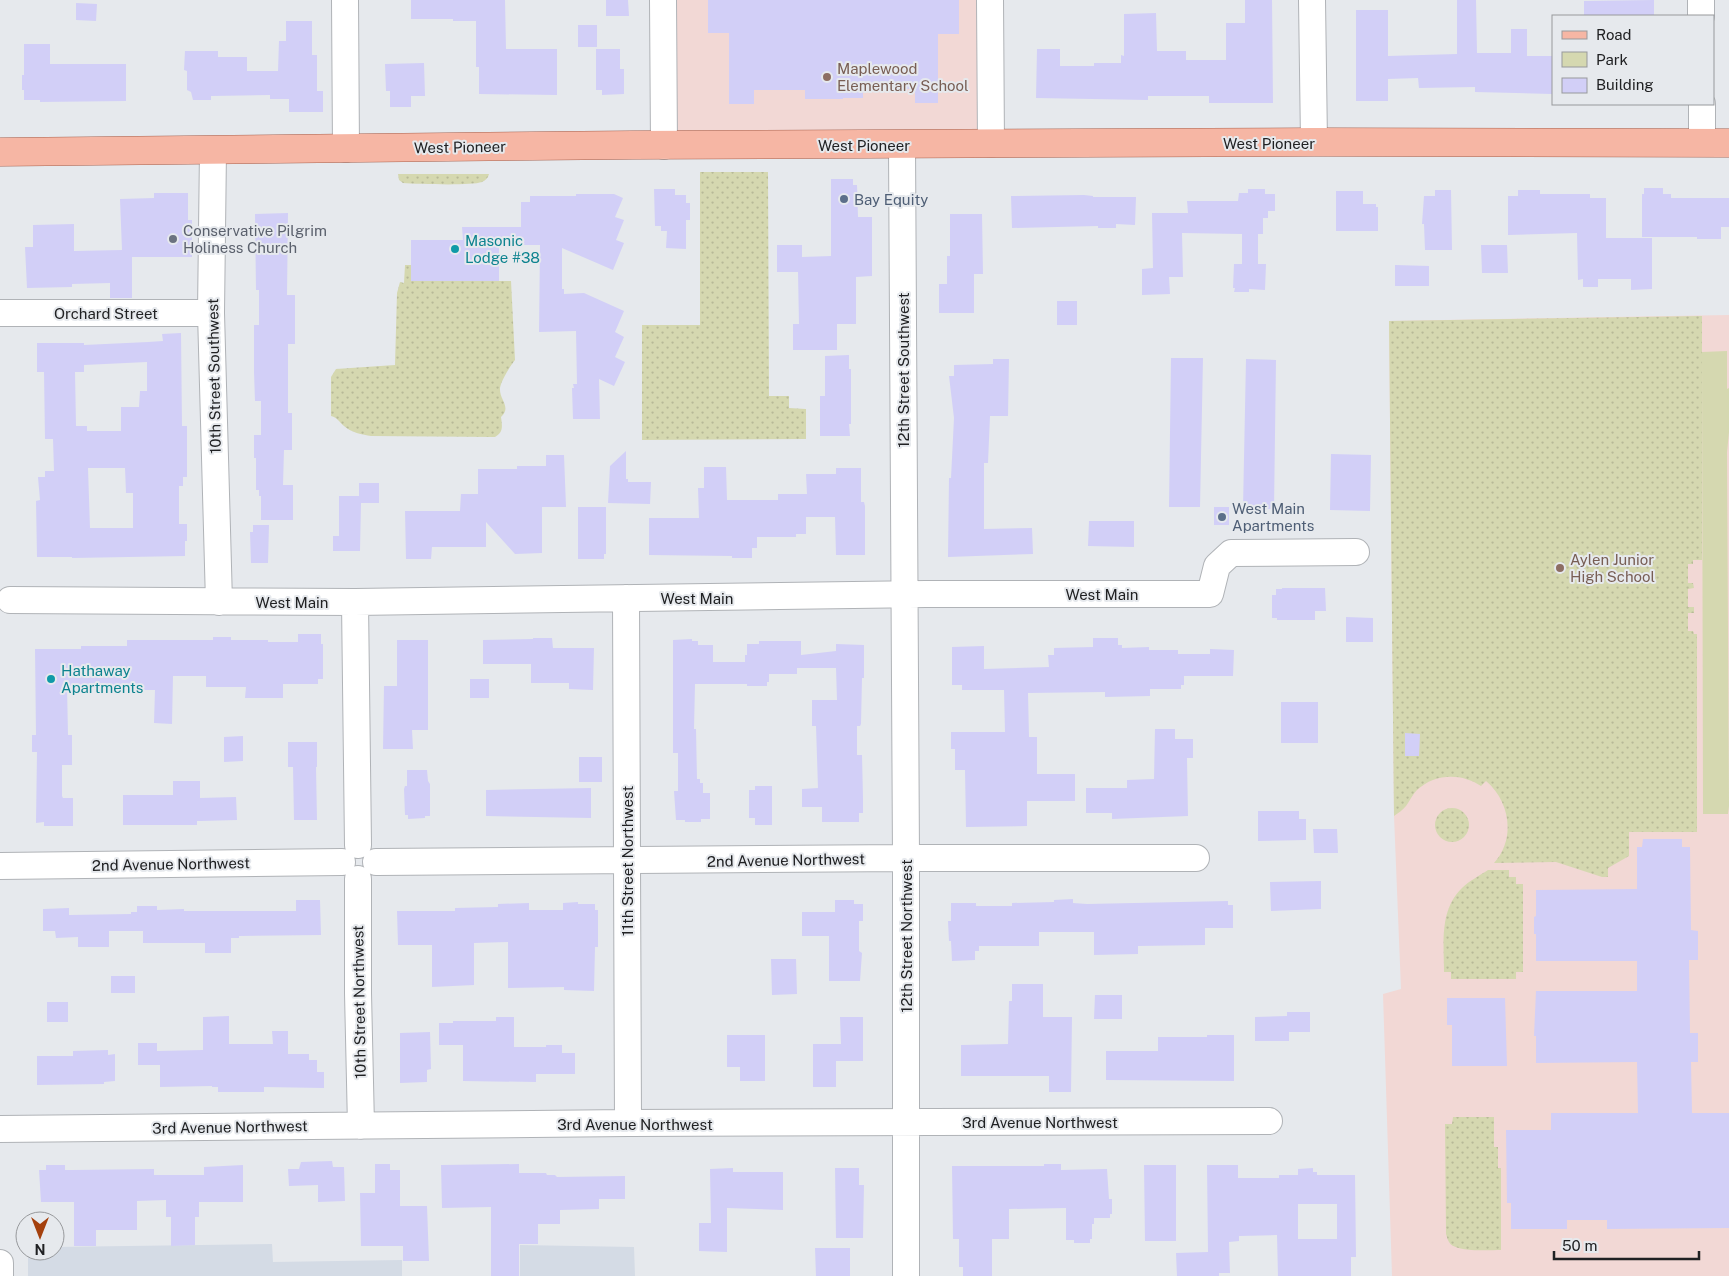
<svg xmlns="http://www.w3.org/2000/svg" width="1729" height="1276" viewBox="0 0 1729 1276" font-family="'Public Sans',sans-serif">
  <defs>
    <pattern id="grass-dots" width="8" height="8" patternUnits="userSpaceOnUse" patternTransform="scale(1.25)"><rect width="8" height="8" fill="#d5d8b0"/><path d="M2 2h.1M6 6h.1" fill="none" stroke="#b7b997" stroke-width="1.8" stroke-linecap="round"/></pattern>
  </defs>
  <rect width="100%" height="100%" fill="#e6e9ed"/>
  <!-- built -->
  <path fill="#d4dbe5" d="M272 1244 273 1262 402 1260V1276H28V1251H55V1247Z
    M520 1245 634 1247 635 1276H520Z"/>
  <!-- education -->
  <path fill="#f2d8d5" d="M663 0H990L991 144 664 146Z
    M1729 315V1276H1392L1383 994 1401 989 1394 816 1389 321Z"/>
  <!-- grass -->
  <path fill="url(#grass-dots)" d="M700 172H768L769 396H789V408L806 409V439L642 440V325H700Z
    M398 174H489C488 178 486 180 482 182 471 186 417 184 403 183L399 180Z
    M405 265H411V281H511L515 360C510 366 501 381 500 388 499 400 512 407 501 417 502 425 504 432 495 437L371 436C363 435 350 432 344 426 339 422 338 418 331 416V377L336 369 395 365 397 293 400 282 404 283Z
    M1702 316V560H1693V564H1688V583H1693L1694 588 1688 589V607H1694V613H1688V631H1693L1694 634H1697V832H1629V856L1608 868V877H1602L1556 862 1494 863C1516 839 1510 801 1486 781L1481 786C1462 773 1435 773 1417 790 1412 795 1410 801 1406 806 1403 810 1398 813 1394 816L1389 321Z
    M1435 825a17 17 0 1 1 34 0a17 17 0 1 1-34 0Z
    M1488 870H1509V877H1516V884H1523V972H1516V979H1451V972H1444C1444 944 1439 910 1462 888 1469 881 1479 876 1488 870Z
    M1453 1117H1494V1147H1498V1168H1501V1250C1489 1250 1455 1253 1449 1242 1447 1239 1447 1236 1446 1234L1445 1124H1452Z"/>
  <!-- park -->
  <path fill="#d5d8b0" d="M1727 351V389L1729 388V432L1727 452 1729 806 1728 814H1703L1702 352Z"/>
  <!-- building -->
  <path fill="#d2cff7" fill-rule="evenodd" d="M411 0H505L506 49H557V95L479 94V67H476V21H453V19H411Z
    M606 0H628L629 16H606Z
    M708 0H959V34H938V103H915V89H863V98H843V99H805V90H754V104H729V33H708Z
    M1245 0H1272L1273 103H1209V96H1148V100L1036 98 1037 49H1060V66H1094V63H1121V55L1124 56V14L1156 13 1157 51H1186V60H1226V23H1245Z
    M1457 0H1476L1477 53H1511V29H1527V56H1552V94L1475 92V87L1419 88 1418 78 1388 79V101H1356V10H1388V56L1457 54Z
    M1654 0V16H1584V1Z
    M76 3 97 4 96 21 76 20Z
    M286 21H312V55H317V91H323V112H289V99H270V95L211 96V100H193L191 92 187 90V71L184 70 185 51H218V57H247V71H278L279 41H286Z
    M578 25H597V47H578Z
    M24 44H50V64H126V101L40 102V100H24V90H22V75H24Z
    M596 49H620V69H624V94L602 95V90H596Z
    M424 63 425 96H411V107H390V91H386L385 64Z
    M831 179H853V185H857L858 217H872V276L856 277V324H837V350H793V324H799L798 272H777V245H802V257L831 256Z
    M1644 188H1663V194H1671V198H1729V227H1721V239H1697V237H1642V194H1644Z
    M654 189H675V195H686V203H690V220H686V249L666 248 667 231H661V226H655Z
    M1248 189H1265V194H1275V211H1268V218H1263V234H1258V264H1266L1265 290 1249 289V292H1234L1235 288H1233L1234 264H1242V234L1182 233 1183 277H1169L1170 294 1142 295V269L1153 268 1152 213H1188L1187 201H1238L1239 193H1248Z
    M1435 190H1451L1452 250H1425L1424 224H1422L1424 196H1435Z
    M1518 190H1540V194H1590V198H1606V238H1652V289L1631 290V279H1598V287H1583V279L1578 280 1577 233 1508 235V196H1518Z
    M1336 191H1363V204H1376V207H1378V231H1336Z
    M154 193H188V220H192V257H132V298H110V283L72 284V287L27 288 25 247H33V225L74 224V251L122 250 120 199 154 198Z
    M576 194H614L623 198 615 217 624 220 616 240 624 243 613 270 562 248V289H564V294L584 293 624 311 615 332 624 337 615 357 625 362 614 386 599 379 600 419H573L572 388H574L573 384H577L576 331 539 332 540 245H499V281H411V240H463L462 227H521V202H530V196H576Z
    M1084 195 1093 196V197H1136L1135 225 1116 224V228H1098V226L1012 228 1011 196Z
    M288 213 287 295H295V344H288V413H292V450H284L283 485H293V520H261V496H259V490H256V458H254V435H261V401H255L254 372V325H259V290H256L255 214Z
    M950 214H982L983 274H974V313H939V284H947V256H950Z
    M1481 245H1507L1508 273H1482Z
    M1395 265 1429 266V286H1395Z
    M1057 301H1077V325H1057Z
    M181 333 182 426H187V477H183V486H179V524H187V541H185V556L72 558V557H37L36 501 40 500 38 477H45V471H54L53 439H45L44 372H37V343H84V345L148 342 163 341 162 334ZM147 362V391H140L139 407H121V431H87V426H76L75 372H84V365ZM88 468H125L126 493H133V528H90Z
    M849 355V369H851V424H849L850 436H820V396H825V356Z
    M1171 358H1203L1200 507H1169Z
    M993 359H1009L1008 416H990L988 463H984V529L1032 528 1033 554 948 557 949 478H951L954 418 949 376H954V365L993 364Z
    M1246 359 1276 360 1274 509 1243 508Z
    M626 451V479H628V482H651L650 504 608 503 610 466Z
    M1331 454 1371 455 1370 511 1330 510Z
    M546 455H564L566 507H542V553L515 554 486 522V547H432L431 559H406L405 511H460L461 494H478V469H517V466H546Z
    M704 467H726L727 500H778V494H807L806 474H836V468H861V502H864L865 506V555H836L835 517H806V534H796V537H757V548H752V558H732V556L649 555V518H699L698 488H704Z
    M359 483H379V503H361L360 551H333V536H339V496H359Z
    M578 507H606V554H604V559H578Z
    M1214 507H1229V525H1214Z
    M1089 521H1134V547L1088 546Z
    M253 525H269L268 563H251L250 532H253Z
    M1282 588H1325L1326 611H1315V620H1277V618H1272V595H1276V589H1282Z
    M1346 617 1373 618V642H1346Z
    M298 634H321V644H323V679H318V684H283V698H245L246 687H206V676H173L172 724 154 723 155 690H133V686H67L68 735H72V765H62V796L63 798H73V826H44V822L36 823 37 752H32V735H36L35 649H81V646H127V640H213V637H231V640H268V642H298Z
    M533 638H552L553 648H594L593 690 569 689V683H531V664H483V640L533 639Z
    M1093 638H1118V645H1122V648L1149 647V650H1178V654H1210V649L1234 650 1233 676H1184V685H1181V689H1150V696L1105 697V692L1028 693 1029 737H1037V774H1075V801H1027V826L966 827 965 770H955V749H951V732H1005L1004 690H962V685H952V647L984 646V669L1049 667 1048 655H1054V648L1093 647Z
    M692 639V641H698V645H713V662H745V655H747V644H759V641H801V655L836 651V644L864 645V678H862L861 724 860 726H857V755H862L863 798V813H859V822H822V807H802V789L818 788 816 726H812V700H837L836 668H797V674H769V682H767V686H747V684H695L694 729H696L697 779H700V783H703V793H710V819H701V822H685V820H676L674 791H678V753H673V640Z
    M397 640H428V730H412L413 749H383L384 686H397Z
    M470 679H489V698H470Z
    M1281 702H1318V743H1281Z
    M1155 729H1175V739H1193V758H1187L1188 816 1112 819V813H1086V788H1127V780L1154 779Z
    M1405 733 1420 734 1419 756H1405Z
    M243 736V761L224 762V737Z
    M288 742H317V767H316L317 820H294L293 767H288Z
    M579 757H602V782H579Z
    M407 770H427L428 781 430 784V816H425V818L408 819V815H405L404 789 405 786H407Z
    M173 781H200V798L236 797 237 820 201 821H197V825H123V795H173Z
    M755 786H772V825H755V818H749V790H755Z
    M591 788V818L486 816V790Z
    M1258 811H1299V819H1306V840L1258 841Z
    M1313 829H1337L1338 853H1314Z
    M1643 839H1682V847H1690L1691 930 1698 931V960H1689L1690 1033H1698V1062H1691L1692 1113H1729V1228L1607 1229V1220H1567V1229H1511V1203H1507L1506 1130H1551V1113H1638L1637 1062 1536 1063V1036H1534L1536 991H1637V961H1536V934H1534V917L1536 916V890L1637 889V847H1642Z
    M1321 881V909L1271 911 1270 882Z
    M1073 899V903L1087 904 1228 901V905H1233V928H1205V945L1138 946V954L1094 955V932H1039V946H979V951H975V960L952 961 951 941H949L948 921H951V903H976V906H1012V903L1054 902V900Z
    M296 900H320L321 935 239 936V938H231V953H205V943H143V931H109V947H78V937L56 938 55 931H43V909L69 908V915L131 914V912H137V906H157V910L184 909V911H296Z
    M835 900H854V904H863V921H859V951L862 953 860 981H829V936H802V912H835Z
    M578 902V904H595V910H598V947H595L594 991 564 990V987L508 988V942L474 943V985L432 987V945H398L397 911H455V908L498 907V904L529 903V910H563V903Z
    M771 959H796L797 994 772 995Z
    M111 976H135V993H111Z
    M1012 984H1043V1017H1072L1071 1092H1049V1076H961V1045L1008 1044 1009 1001H1012Z
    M1095 995H1122V1019H1094Z
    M1447 998H1505L1507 1066H1452V1025H1447Z
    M47 1002H68V1022H47Z
    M1287 1012H1310V1032H1289V1041H1255V1017L1287 1016Z
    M229 1016V1044H273L272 1031H288V1054H309V1060H317V1072H324V1088L264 1087V1092H218V1087H212V1086L160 1087V1065H138V1043H157V1051L203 1050V1017Z
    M496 1017H514V1047H546V1045H562V1053H575V1074H536V1082L463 1081V1045H439V1023H453V1021H496Z
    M840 1017H863V1061H836V1087H813V1044H841Z
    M430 1032 431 1069 427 1070V1082L400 1083V1033Z
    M727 1035H765V1081H740V1067H727Z
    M1207 1035H1234V1081L1106 1080V1051H1158V1037H1207Z
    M108 1050V1055L115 1054V1081L104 1082V1084L37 1085V1056H73V1051Z
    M332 1161 333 1167H344L345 1201 318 1202V1185L289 1186 288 1169H299L301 1162Z
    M375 1164H390V1170H400V1206H427L429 1261H403V1246H361L360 1193H375Z
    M519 1164V1173H546L547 1175H555L557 1177 625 1176V1199H599V1209L560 1210V1224H538V1244H519V1276H491V1207L442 1208 441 1165Z
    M1044 1164H1061V1170L1107 1169 1109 1199H1112V1214H1110V1218H1094V1224H1092V1239H1090V1243H1074V1240H1066V1208L1009 1209V1239H992V1276H963V1267H959V1239H953L952 1166H1044Z
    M46 1165H65V1170H72L154 1169V1175H204V1167L243 1165V1202H199V1217H195V1245L171 1246V1217H166V1200L137 1201V1230H96V1246H74V1202H41L39 1170H46Z
    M1144 1165H1176V1241H1145Z
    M1207 1165H1238V1178H1279V1175H1298V1169L1313 1168V1172H1317V1175H1355L1356 1257H1351V1276H1278L1277 1235 1239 1236V1241L1229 1242 1230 1273H1219V1276H1177L1176 1253 1208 1252ZM1298 1204H1337V1239H1298Z
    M733 1168V1172H783V1210L727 1208V1252L699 1251V1223H711L710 1169Z
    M835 1168H859V1185H864L863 1238H836Z
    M815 1248H850V1276H816Z"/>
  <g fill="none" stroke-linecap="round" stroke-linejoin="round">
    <!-- minor casing -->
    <g stroke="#b0b3b7" stroke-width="28">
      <path id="minor" d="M345 0 346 149
        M663 0 664 146
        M990 0 991 144
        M1312 0 1314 142
        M1701 0V16
        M1702 104V143
        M902 145 906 858V1276
        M213 150 211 313 219 602
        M0 313H211
        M626 598 628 1123
        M10 600 355 602 926 594H1210L1217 566 1231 553 1356 552
        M355 602 358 845
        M376 862 906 858H1196
        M0 866 342 862
        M358 879V993L361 1126
        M0 1129 628 1123 1269 1121
        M0 1263V1276"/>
    </g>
    <!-- major casing -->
    <g stroke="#a76350" stroke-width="29">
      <path id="major" d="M0 152 632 145 1314 142 1729 143"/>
    </g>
    <!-- minor -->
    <use href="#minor" stroke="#fff" stroke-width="26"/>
    <!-- major -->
    <use href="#major" stroke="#f6b6a4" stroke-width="28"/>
  </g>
  <!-- markers -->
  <g fill="#8d6e63" stroke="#e6e9ed" stroke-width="2">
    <circle cx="827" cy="77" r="5"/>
    <circle cx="1560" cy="568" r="5"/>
  </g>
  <g fill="#5c6f8a" stroke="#e6e9ed" stroke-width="2">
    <circle cx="844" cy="199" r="5"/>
    <circle cx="1222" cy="517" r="5"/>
  </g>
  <circle fill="#6b7280" stroke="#e6e9ed" stroke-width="2" cx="173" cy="239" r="5"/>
  <g fill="#0f9aa8" stroke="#e6e9ed" stroke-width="2">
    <circle cx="455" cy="249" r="5"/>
    <circle cx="51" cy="679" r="5"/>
  </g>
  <g text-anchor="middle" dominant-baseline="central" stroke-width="4" stroke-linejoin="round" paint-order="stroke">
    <!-- education labels -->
    <g font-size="15" fill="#785e54" stroke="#e6e9ed" text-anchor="start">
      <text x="837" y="68">Maplewood<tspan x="837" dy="17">Elementary School</tspan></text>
      <text x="1570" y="559">Aylen Junior<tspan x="1570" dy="17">High School</tspan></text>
    </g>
    <!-- street labels -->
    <g font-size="15" fill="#202123" stroke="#e6e9ed">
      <text x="1269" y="143">West Pioneer</text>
      <text x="864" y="145">West Pioneer</text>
      <text transform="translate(460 147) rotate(-1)">West Pioneer</text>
      <text x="106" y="313">Orchard Street</text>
      <text transform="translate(903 370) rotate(-90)">12th Street Southwest</text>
      <text transform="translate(214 376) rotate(-91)">10th Street Southwest</text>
      <text x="1102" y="594">West Main</text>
      <text x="697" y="598">West Main</text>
      <text x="292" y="602">West Main</text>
      <text transform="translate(786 860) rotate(-1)">2nd Avenue Northwest</text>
      <text transform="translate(627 861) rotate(-90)">11th Street Northwest</text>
      <text transform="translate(171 864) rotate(-1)">2nd Avenue Northwest</text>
      <text transform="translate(906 936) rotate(-90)">12th Street Northwest</text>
      <text transform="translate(359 1002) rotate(-91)">10th Street Northwest</text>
      <text x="1040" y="1122">3rd Avenue Northwest</text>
      <text x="635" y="1124">3rd Avenue Northwest</text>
      <text transform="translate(230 1127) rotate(-1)">3rd Avenue Northwest</text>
    </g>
    <!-- service labels -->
    <g font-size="15" fill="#4e5e75" stroke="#e6e9ed" text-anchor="start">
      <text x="854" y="199">Bay Equity</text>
      <text x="1232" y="508">West Main<tspan x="1232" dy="17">Apartments</tspan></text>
    </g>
    <!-- worship labels -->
    <g font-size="15" fill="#5b616d" stroke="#e6e9ed" text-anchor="start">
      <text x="183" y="230">Conservative Pilgrim<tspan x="183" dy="17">Holiness Church</tspan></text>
    </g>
    <!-- culture labels -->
    <g font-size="15" fill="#0d838f" stroke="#e6e9ed" text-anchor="start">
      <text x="465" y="240">Masonic<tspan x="465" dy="17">Lodge #38</tspan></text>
      <text x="61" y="670">Hathaway<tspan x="61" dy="17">Apartments</tspan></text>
    </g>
  </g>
  <!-- legend -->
  <rect x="1552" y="15" width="162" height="90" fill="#e6e9ed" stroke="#97999c"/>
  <rect x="1562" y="31" width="25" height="8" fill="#f6b6a4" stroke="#97999c"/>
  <text x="1596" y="40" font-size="15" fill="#202123">Road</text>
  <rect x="1562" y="52" width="25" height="15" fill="#d5d8b0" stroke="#97999c"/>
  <text x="1596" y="65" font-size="15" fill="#202123">Park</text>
  <rect x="1562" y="78" width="25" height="15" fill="#d2cff7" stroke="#97999c"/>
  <text x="1596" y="90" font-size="15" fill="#202123">Building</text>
  <!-- north arrow -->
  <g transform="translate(40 1236) rotate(180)"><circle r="24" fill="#e6e9ed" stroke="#97999c"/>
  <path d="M0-4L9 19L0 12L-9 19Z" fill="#a4400d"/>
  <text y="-8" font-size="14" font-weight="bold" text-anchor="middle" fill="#202123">N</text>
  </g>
  <!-- scale -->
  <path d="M1554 1251v8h145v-8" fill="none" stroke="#202123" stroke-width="2.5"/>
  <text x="1562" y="1251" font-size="15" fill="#202123" stroke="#e6e9ed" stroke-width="4" paint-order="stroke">50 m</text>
</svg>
